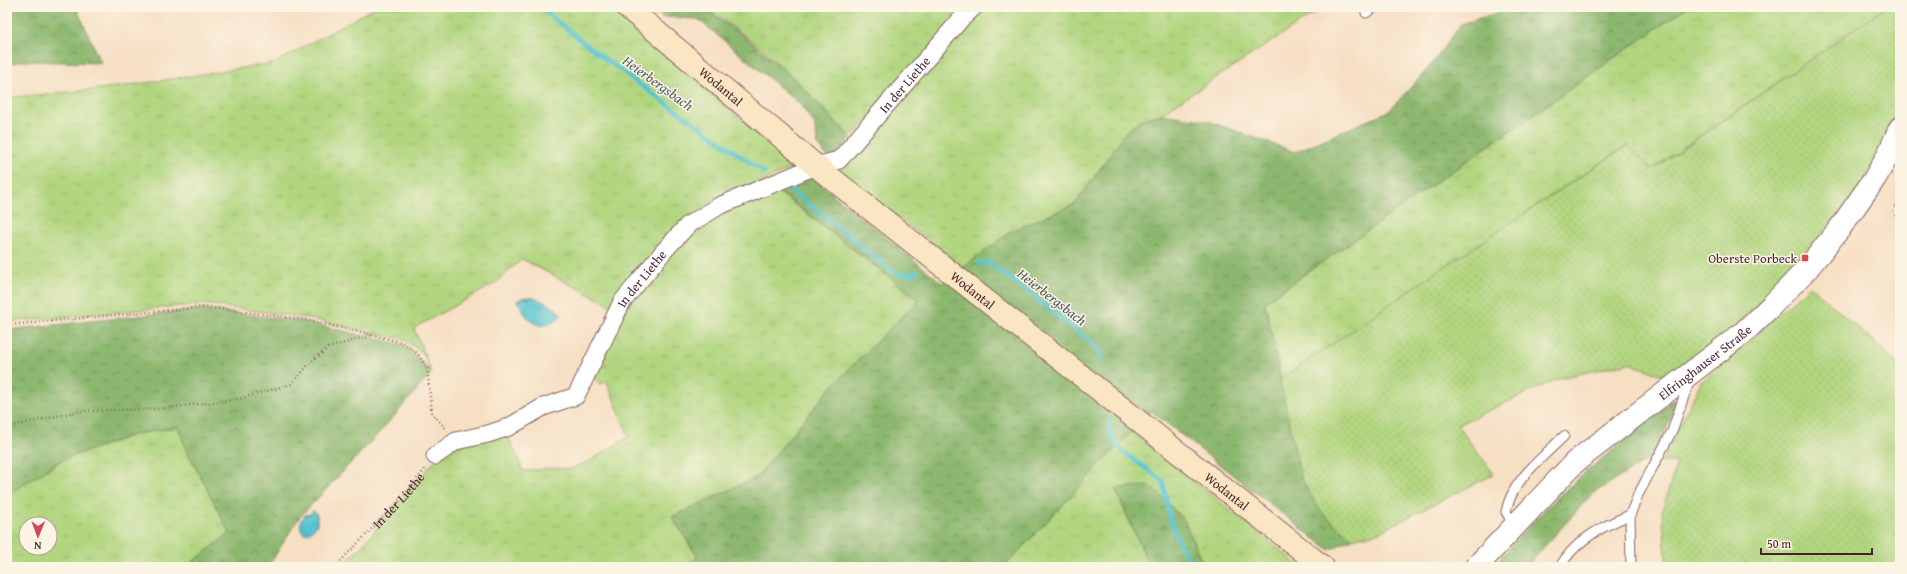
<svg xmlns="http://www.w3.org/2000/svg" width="1907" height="574" viewBox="0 0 1907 574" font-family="'Gentium Book Plus',serif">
  <defs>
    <pattern id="grass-tufts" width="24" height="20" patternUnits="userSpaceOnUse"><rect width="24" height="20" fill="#b1d67f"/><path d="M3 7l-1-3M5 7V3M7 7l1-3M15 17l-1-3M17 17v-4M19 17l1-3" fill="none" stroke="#9ab76e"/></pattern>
    <pattern id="forest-crowns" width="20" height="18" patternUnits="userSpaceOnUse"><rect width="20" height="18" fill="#8cb76e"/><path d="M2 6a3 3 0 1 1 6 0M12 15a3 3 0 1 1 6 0" fill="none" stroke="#74945b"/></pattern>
    <pattern id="garden-dots" width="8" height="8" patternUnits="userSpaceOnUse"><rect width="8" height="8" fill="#b1d67f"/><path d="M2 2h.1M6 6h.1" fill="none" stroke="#9ab76e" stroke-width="1.8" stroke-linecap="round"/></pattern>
    <pattern id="water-ripples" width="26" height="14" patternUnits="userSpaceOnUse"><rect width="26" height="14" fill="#57c4cf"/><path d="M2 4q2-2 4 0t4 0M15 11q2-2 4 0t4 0" fill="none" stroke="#4a9fa8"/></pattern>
  </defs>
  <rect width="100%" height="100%" fill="#fcf5e5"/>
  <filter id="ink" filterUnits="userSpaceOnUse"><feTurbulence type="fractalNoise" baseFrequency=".025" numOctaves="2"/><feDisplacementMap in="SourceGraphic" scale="8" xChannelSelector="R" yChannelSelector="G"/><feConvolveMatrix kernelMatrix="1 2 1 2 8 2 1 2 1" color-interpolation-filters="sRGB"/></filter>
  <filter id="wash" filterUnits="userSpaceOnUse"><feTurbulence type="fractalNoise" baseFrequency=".012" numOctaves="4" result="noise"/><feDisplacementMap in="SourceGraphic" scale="16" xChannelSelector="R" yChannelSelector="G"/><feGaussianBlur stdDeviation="0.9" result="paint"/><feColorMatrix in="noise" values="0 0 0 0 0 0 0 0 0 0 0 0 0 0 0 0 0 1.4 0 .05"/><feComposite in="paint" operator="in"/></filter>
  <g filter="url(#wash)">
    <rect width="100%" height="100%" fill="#f6dfc3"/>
    <!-- grass -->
    <path fill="url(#grass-tufts)" stroke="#7e7a55" fill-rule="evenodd" d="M376 7H610L796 166 715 204 615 308 522 259 494 284 414 328 431 371 424 354 405 340 307 318 204 304 7 322V98L118 87 275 63Z
      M701 7H970L851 138C808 93 757 36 701 7Z
      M979 7H1324L1161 114 1141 120 1126 132 1075 204 1013 230 963 268 834 168Z
      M1687 7H1886L1651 170 1627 145 1432 275 1280 380 1265 302Z
      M776 190 919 300 832 386 757 477 672 517 698 558 681 567H340L361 547 436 459 458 445 507 433 523 471 556 468 569 469 590 461 629 437 607 382 599 384 593 377 634 292 692 228 718 210Z
      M178 427 188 453 230 533 186 567H7V495L62 460 136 434ZM26 524H50V548H26Z
      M1131 431 1301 567H1204L1184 520 1151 486 1115 489 1150 567H1004Z"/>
    <!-- forest -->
    <path fill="url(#forest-crowns)" stroke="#6b6b4c" d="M7 7H76L101 63 21 61 7 65Z
      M651 7H701L706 10 742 35 795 79 851 138 831 159 825 154 818 144 814 123 799 103 698 19 662 17Z
      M1516 7H1687L1265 302 1301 478 1321 512 1352 539 1329 550 1151 411 1004 567H681L698 557 672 517 757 477 832 386 919 300 776 189 809 175 942 283 1013 230 1075 204 1126 132 1141 120 1161 114 1208 121 1295 152 1389 111 1432 64 1461 24Z
      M204 309 305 322 404 345 431 371V374L379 433 298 519 268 567H186L230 533 188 453 178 427 136 434 62 460 7 495V330Z
      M1673 400 1677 405 1651 462H1644L1592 494 1526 567H1494C1543 502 1611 452 1673 400Z
      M1151 486 1184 520 1204 567H1150L1115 488Z"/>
    <!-- garden -->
    <path fill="url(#garden-dots)" stroke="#7e7a55" d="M1886 7H1900V96L1883 147 1858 190 1782 283 1735 327 1667 377 1629 363 1560 378 1457 425 1494 474 1377 533 1352 539 1321 512 1301 478 1280 380 1432 275 1628 145 1652 170Z
      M1810 286 1900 365V567H1667L1662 512 1677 462H1662L1701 382Z"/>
    <!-- water -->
    <path fill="url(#water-ripples)" stroke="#50727d" d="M531 297C539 299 559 308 561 315 557 320 552 324 546 325 529 327 525 313 517 301L522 298Z
      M313 510 317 515V525L310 532 304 534C299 527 299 522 305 515L311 514Z"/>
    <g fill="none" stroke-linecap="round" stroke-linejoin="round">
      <!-- stream -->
      <path stroke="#57c4cf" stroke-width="4.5" d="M540 7C611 67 689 119 765 173
        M791 190 894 272 907 275 917 272
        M979 263 991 264 1098 347 1101 361
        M1109 422V434L1122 451 1163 481 1170 519 1179 543 1192 567"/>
    </g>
  </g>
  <g filter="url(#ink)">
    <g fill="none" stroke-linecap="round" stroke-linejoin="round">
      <!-- service casing -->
      <g stroke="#866260" stroke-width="11">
        <path id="service" d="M1366 13 1375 7
          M1899 212 1900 209
          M1514 525 1506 512C1511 481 1543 457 1564 436
          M1560 567C1574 541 1604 525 1630 515
          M1631 567 1630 515 1638 495 1672 431 1690 379"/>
      </g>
      <!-- minor casing -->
      <g stroke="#866260" stroke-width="19">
        <g id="minor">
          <path id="s2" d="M435 456 456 441 488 434 509 427 543 407 576 396 622 302 663 252 688 225 719 206 816 166 839 160 961 19 974 7"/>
        </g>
      </g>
      <!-- tertiary casing -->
      <g stroke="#866260" stroke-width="24">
        <g id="tertiary">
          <path id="s3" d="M1476 567 1575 462 1744 332 1771 306 1807 269 1840 228 1875 178 1888 155 1900 128"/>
        </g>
      </g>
      <!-- secondary casing -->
      <g stroke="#866260" stroke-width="24">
        <g id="secondary">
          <path id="s4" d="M627 7 816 166 1323 567"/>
        </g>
      </g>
      <!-- path -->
      <g stroke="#866260" stroke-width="2.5" stroke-dasharray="1 3" stroke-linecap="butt">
        <path d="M7 325 205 307 307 320 372 335 404 343 418 354 427 368 432 413 447 430"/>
        <path d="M7 427 80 411 159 409 239 399 291 384 313 360 328 348 372 335"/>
        <path id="s1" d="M335 567 406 493 426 468"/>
      </g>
      <!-- service -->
      <use href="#service" stroke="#fff" stroke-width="9"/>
      <!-- minor -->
      <use href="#minor" stroke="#fff" stroke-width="17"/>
      <!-- tertiary -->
      <use href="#tertiary" stroke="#fff" stroke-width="22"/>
      <!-- secondary -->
      <use href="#secondary" stroke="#fbe6c4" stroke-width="22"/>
    </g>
  </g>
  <!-- markers -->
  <rect fill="#d1495b" stroke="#fcf5e5" stroke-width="1.5" x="1801" y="254" width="8" height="8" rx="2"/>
  <g text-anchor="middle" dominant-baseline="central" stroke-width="3" stroke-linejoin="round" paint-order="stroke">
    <!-- street labels -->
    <g font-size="13" fill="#4a1f2b" stroke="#fcf5e5">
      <text stroke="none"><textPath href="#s2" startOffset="626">In der Liethe</textPath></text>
      <text stroke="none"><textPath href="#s4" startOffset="123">Wodantal</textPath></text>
      <text stroke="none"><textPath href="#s2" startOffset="290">In der Liethe</textPath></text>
      <text stroke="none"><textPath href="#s4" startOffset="447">Wodantal</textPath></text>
      <text stroke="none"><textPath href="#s3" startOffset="308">Elfringhauser Straße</textPath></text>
      <text stroke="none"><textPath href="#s4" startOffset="771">Wodantal</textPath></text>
      <text stroke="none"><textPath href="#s1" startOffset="92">In der Liethe</textPath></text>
    </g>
    <!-- poi labels -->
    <g font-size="13" fill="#4a1f2b" stroke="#fcf5e5" text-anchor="end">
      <text x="1797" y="258">Oberste Porbeck</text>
    </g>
    <!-- water labels -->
    <g font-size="14" font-style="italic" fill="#4f5964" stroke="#fcf5e5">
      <text transform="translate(658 83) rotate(36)">Heierbergsbach</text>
      <text transform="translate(1052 297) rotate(38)">Heierbergsbach</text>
    </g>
  </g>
  <!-- margin -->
  <rect width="1907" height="574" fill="none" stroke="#fcf5e5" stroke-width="24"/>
  <!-- north arrow -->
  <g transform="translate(38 536) rotate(181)"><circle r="19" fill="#fcf5e5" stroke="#b59f9b"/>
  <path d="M0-3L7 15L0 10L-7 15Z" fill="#d1495b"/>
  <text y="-6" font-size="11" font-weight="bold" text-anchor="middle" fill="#4a1f2b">N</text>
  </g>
  <!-- scale -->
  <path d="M1761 548v6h111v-6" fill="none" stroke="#4a1f2b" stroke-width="2"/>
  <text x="1767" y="548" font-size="12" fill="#4a1f2b" stroke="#fcf5e5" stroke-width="3" paint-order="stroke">50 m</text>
</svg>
